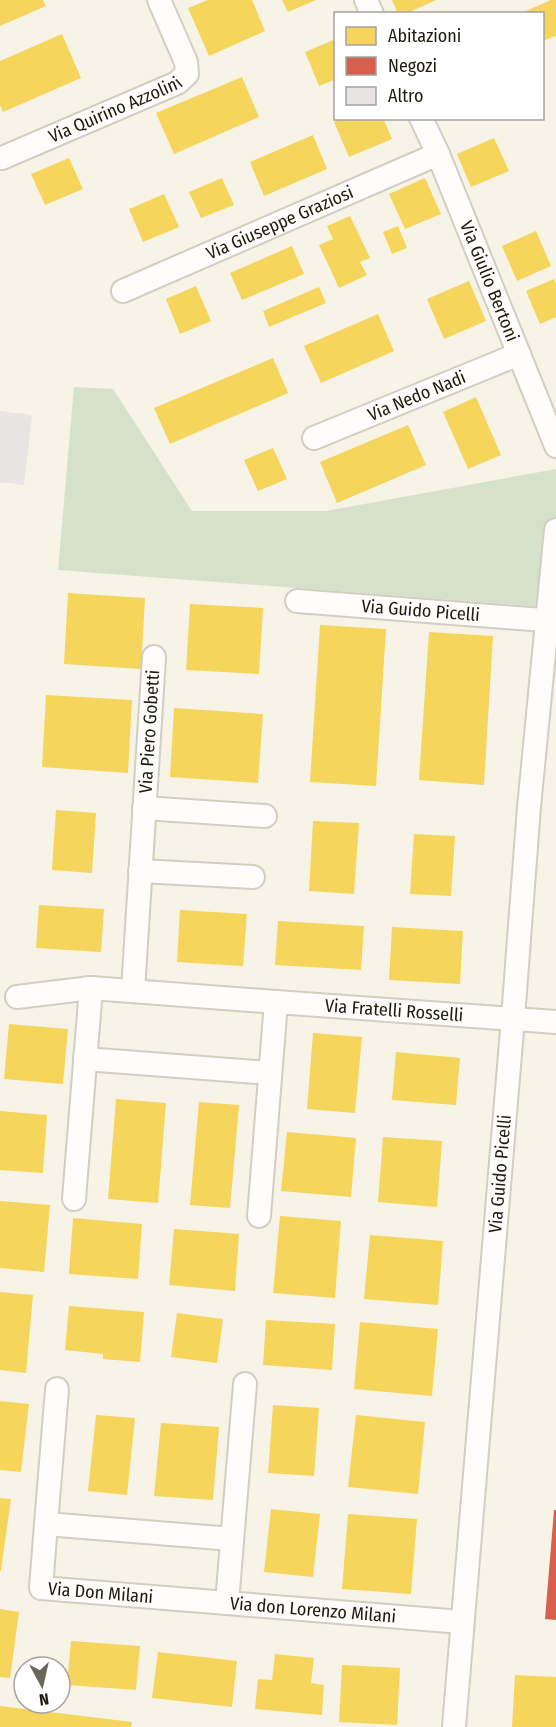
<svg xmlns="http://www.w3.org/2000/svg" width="556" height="1727" viewBox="0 0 556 1727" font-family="'Fira Sans Condensed',sans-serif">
  <rect width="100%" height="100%" fill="#f7f3e6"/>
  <!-- green -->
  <path fill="#d5e1ca" d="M74 387 113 389 192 511H326L556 469V517L546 607 58 570Z"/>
  <!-- homes -->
  <path fill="#f6d55c" d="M0 0H43L46 6 0 26Z
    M208 0H252L265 31 209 56 188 8Z
    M282 0H316L288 12Z
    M392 0H436L405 14H398Z
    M551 0H556V36L542 41V14H519Z
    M62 34 81 78 3 112 0 105V61Z
    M336 39V79L319 86 305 52Z
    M242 77 259 117 174 154 156 113Z
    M342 118H383L392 139 349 157 334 122Z
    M313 135 327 169 264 196 250 162Z
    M494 138 509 171 471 187 457 154Z
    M69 158 83 189 45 205 31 174Z
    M222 178 234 205 201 218 189 192Z
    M425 178 441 214 405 229 389 194Z
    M164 194 179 227 143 242 129 209Z
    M350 216 370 258 360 262 367 275 339 288 319 245 333 239 327 226Z
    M398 226 407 248 392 254 383 232Z
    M536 231 551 266 517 281 502 246Z
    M292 246 304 274 242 300 230 273Z
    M554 279 556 284V317L540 324 526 291Z
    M469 281 486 321 444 339 427 299Z
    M196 286 211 321 180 334 166 299Z
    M319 287 326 303 269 327 263 311Z
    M378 314 394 351 321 383 304 346Z
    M273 358 288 393 170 444 154 408Z
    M476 397 501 455 468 469 443 412Z
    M408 425 426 465 337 503 320 462Z
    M273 448 287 479 258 491 244 460Z
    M68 593 145 598 141 669 64 664Z
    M190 604 263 608 259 674 186 670Z
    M320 625 386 629 376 786 310 782Z
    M429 632 493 636 484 785 419 780Z
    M46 695 132 700 128 773 42 767Z
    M174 708 263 714 258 783 170 777Z
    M56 810 96 813 92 873 52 870Z
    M313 821 359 823 354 894 309 891Z
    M414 834 455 836 451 896 410 894Z
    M39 905 104 909 101 952 36 948Z
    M180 910 247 914 243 966 177 962Z
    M278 921 364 926 361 970 275 965Z
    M392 927 463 931 460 984 389 980Z
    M9 1024 68 1029 63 1084 4 1079Z
    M313 1033 362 1037 355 1113 307 1109Z
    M396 1052 460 1058 456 1105 392 1100Z
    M116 1099 166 1103 158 1203 108 1199Z
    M199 1102 239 1105 230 1208 190 1205Z
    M0 1111 47 1115 43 1173 0 1170Z
    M287 1132 356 1138 351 1197 281 1191Z
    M383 1137 442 1141 437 1207 378 1202Z
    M0 1201 50 1205 44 1272 0 1268Z
    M280 1216 341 1221 335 1298 273 1293Z
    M73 1218 142 1224 138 1279 69 1274Z
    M174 1229 239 1234 235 1291 169 1285Z
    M370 1235 443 1241 438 1305 364 1299Z
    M0 1292 33 1295 26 1373 0 1370Z
    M69 1306 144 1312 140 1362 103 1359V1354L65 1350Z
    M177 1313 223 1319 217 1363 171 1357Z
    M266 1320 335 1324 332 1370 263 1365Z
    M360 1322 438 1329 432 1396 354 1389Z
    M0 1401 29 1404 21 1472 0 1470Z
    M273 1405 319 1408 314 1476 268 1473Z
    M96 1415 135 1418 127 1495 88 1491Z
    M356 1415 425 1422 418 1494 348 1487Z
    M161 1423 219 1427 213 1500 154 1496Z
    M0 1498 11 1499 1 1571H0Z
    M271 1509 320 1514 313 1577 264 1572Z
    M348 1514 417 1519 411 1594 342 1589Z
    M0 1609 19 1612 10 1678 0 1677Z
    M71 1641 140 1646 136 1690 67 1685Z
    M158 1652 237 1661 232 1707 152 1698Z
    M275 1654 314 1658 311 1683 324 1685 322 1715 255 1709 258 1679 272 1680Z
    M342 1665 400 1668 397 1725 339 1722Z
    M515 1675 556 1677V1727H512Z
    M0 1706 132 1722 131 1727H0Z"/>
  <!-- shops -->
  <path fill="#d6604d" d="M554 1510H556V1620L545 1619Z"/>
  <!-- building -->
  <path fill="#e8e4e4" d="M0 411 32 415 24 485 0 482Z"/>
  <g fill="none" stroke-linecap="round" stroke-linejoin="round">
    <!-- street casing -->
    <g stroke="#d1cec2" stroke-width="26">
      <g id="street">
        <path d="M366 0 372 14"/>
        <path id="s1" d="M421 118 438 154 556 446"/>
        <path id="s2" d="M2 158 177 83 187 74 186 62 159 0"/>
        <path id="s3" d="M123 291 438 154"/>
        <path id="s4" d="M314 438 519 354"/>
        <path id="s5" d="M297 601 556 621"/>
        <path d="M144 808 265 816"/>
        <path d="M140 871 253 877"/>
        <path id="s6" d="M133 991 154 657"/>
        <path d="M17 997 91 988 276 1002"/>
        <path d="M85 1059 270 1073"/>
        <path d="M74 1199 91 988"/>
        <path id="s7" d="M259 1216 276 1002 556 1022"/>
        <path id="s8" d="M245 1384 227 1603 462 1622"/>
        <path d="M57 1389 46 1524 232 1539"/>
        <path id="s9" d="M46 1524 41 1588 227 1603"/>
        <path id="s10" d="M454 1727 513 1018 529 807 556 530"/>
      </g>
    </g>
    <!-- street -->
    <use href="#street" stroke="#fefdfb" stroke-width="22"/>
  </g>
  <g text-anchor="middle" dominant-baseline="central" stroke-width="6" stroke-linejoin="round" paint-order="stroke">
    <!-- street labels -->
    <g font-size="18" fill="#1d1a0e" stroke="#fff">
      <text stroke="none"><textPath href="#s2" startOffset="123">Via Quirino Azzolini</textPath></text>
      <text stroke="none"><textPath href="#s3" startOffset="171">Via Giuseppe Graziosi</textPath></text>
      <text stroke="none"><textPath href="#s1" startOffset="177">Via Giulio Bertoni</textPath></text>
      <text stroke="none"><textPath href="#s4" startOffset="111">Via Nedo Nadi</textPath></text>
      <text stroke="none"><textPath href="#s5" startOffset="124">Via Guido Picelli</textPath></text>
      <text stroke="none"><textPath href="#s6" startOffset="260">Via Piero Gobetti</textPath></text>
      <text stroke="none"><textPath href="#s7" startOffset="333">Via Fratelli Rosselli</textPath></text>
      <text stroke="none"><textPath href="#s10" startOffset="555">Via Guido Picelli</textPath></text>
      <text stroke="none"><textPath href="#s9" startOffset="124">Via Don Milani</textPath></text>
      <text stroke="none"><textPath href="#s8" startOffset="306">Via don Lorenzo Milani</textPath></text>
    </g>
  </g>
  <!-- legend -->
  <rect x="334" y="12" width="210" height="108" fill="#ffffff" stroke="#a5a39f" stroke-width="1.5"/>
  <rect x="346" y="27" width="30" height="18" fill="#f6d55c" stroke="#a5a39f" stroke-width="1.5"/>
  <text x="388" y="42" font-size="18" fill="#1d1a0e">Abitazioni</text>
  <rect x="346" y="57" width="30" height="18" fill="#d6604d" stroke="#a5a39f" stroke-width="1.5"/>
  <text x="388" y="72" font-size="18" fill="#1d1a0e">Negozi</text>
  <rect x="346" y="87" width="30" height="18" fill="#e8e4e4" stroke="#a5a39f" stroke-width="1.5"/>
  <text x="388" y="102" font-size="18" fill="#1d1a0e">Altro</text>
  <!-- north arrow -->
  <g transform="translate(42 1685) rotate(172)"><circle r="28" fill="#ffffff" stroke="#a5a39f" stroke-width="1.5"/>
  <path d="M0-4.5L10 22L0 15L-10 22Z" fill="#69665a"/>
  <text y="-9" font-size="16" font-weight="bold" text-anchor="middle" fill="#1d1a0e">N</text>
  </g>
</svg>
